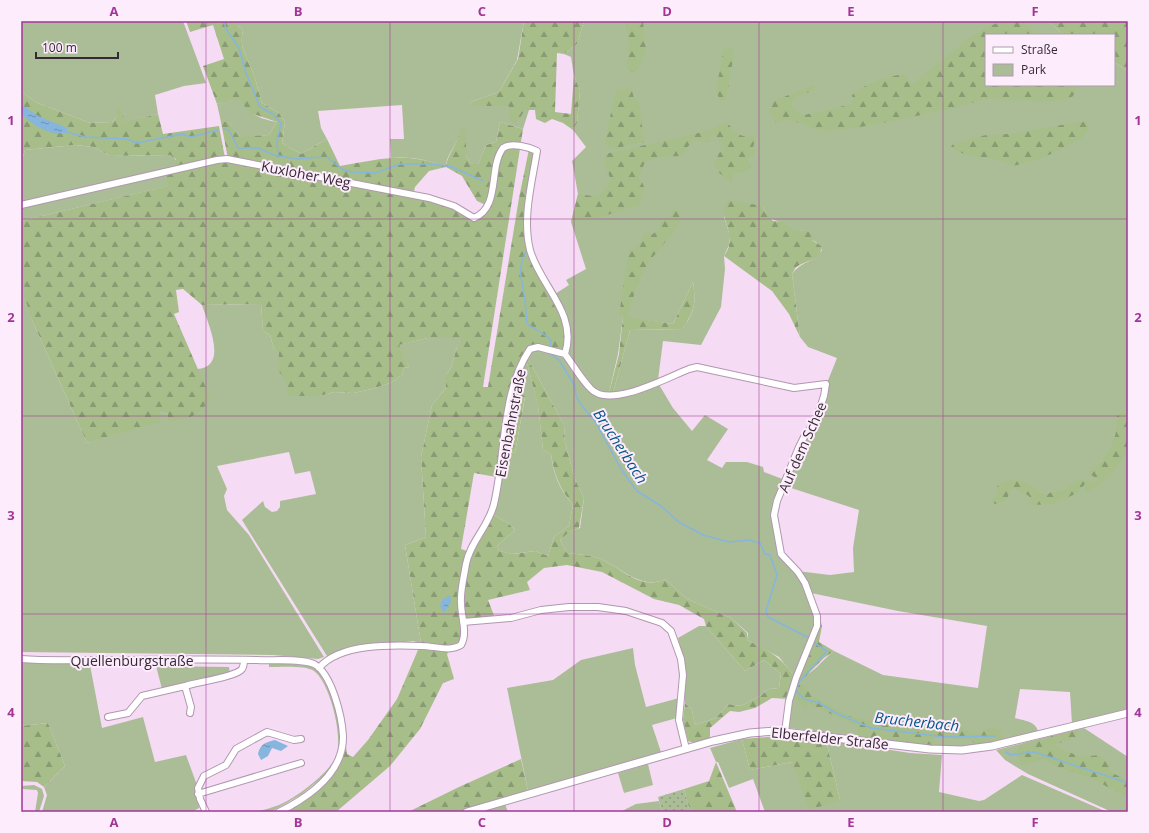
<svg xmlns="http://www.w3.org/2000/svg" width="1149" height="833" viewBox="0 0 1149 833" font-family="'Open Sans',sans-serif">
  <defs>
    <pattern id="forest-firs" width="22" height="20" patternUnits="userSpaceOnUse"><rect width="22" height="20" fill="#a7be8a"/><path d="M5 1l3.5 6h-7zM16 11l3.5 6h-7z" fill="#899b72"/></pattern>
    <pattern id="park-dots" width="8" height="8" patternUnits="userSpaceOnUse"><rect width="8" height="8" fill="#abbd96"/><path d="M2 2h.1M6 6h.1" fill="none" stroke="#8c9a7b" stroke-width="1.8" stroke-linecap="round"/></pattern>
    <pattern id="water-ripples" width="26" height="14" patternUnits="userSpaceOnUse"><rect width="26" height="14" fill="#86b5dd"/><path d="M2 4q2-2 4 0t4 0M15 11q2-2 4 0t4 0" fill="none" stroke="#6e93b4"/></pattern>
  </defs>
  <rect width="100%" height="100%" fill="#f6dbf5"/>
  <!-- green -->
  <path fill="#abbd96" d="M21 21H183L206 83 184 86 155 95 158 114 124 123 121 108H118L117 117 112 122 90 123 35 102 21 91Z
    M238 21H524L517 60 499 92 471 102 469 106H510L509 120 525 110H529L523 129 500 122 496 142 486 145 478 164H471L466 156V129H461C460 143 446 153 446 167 428 160 411 156 391 158L390 139H404L402 105 318 111 321 128 327 139 301 154 282 143 285 122 279 113 262 103C258 90 255 76 249 63 243 49 240 46 243 30L238 26Z
    M584 21H1048L1064 35H986V85H1114V62L1128 71V709L1072 724 1070 692 1020 689 1015 718C1025 721 1035 721 1038 731L972 747 950 748 789 728 791 700 796 679C810 678 823 659 834 651L883 675 978 688 987 626 898 611 811 593 797 571 830 575 854 572 853 548 859 510 785 486 804 440 818 420 825 388 837 358 808 347 800 337 792 274C800 262 813 263 822 250L816 242 812 240V236C806 230 802 231 795 230 790 229 787 225 783 224 771 217 768 222 763 206L724 217 730 236 729 245 724 256 725 269 721 307 701 345 663 341 658 380 629 391 613 393 630 330 682 329C695 312 696 304 693 282L673 324 623 317 618 354 609 393 595 389 569 355 570 335 566 313 555 294 569 285 566 280 586 269 571 222 578 194 572 161 586 147 573 130 577 123 580 90 574 76 571 57 564 54 577 44Z
    M238 97C251 114 256 118 277 122L269 135 239 138 229 122H221L217 104Z
    M75 145 94 147 110 156 170 155 174 157 177 162 176 167 21 203V163L25 150Z
    M167 172 168 186 21 221V206Z
    M21 285 28 288 32 320 87 443 106 436 160 412 168 414V422L197 369C229 367 208 324 202 305L261 304 263 331 270 335 274 349 280 353 288 384V396H320L334 392 353 393 372 389 390 383 402 375 404 368 409 367 398 345 428 338H461V347H457L451 368 446 375V388L432 405 421 457 426 537 405 545 421 643 413 641 390 644H361L327 656 242 520 263 501 265 507 272 512 277 511 280 507V501L316 494 310 471 295 474 289 452 217 466 227 489 224 496 227 510 249 535 324 657 318 659 273 655 21 652Z
    M536 349 566 357 590 389 611 396 658 383 673 408 692 431 705 415 728 429 707 460 722 468 726 462H747L763 467 764 472 785 480 772 507 776 542 803 583 815 616V625L794 676 779 657 747 640 748 633 731 618 687 599 665 579C641 591 620 566 598 558 588 555 577 554 567 553L560 540 568 532 580 528 584 498 575 479 565 443 564 425 527 357 531 351Z
    M526 359 538 405 543 450 551 454C554 476 559 488 573 505L569 526 554 537 548 556 535 551 512 554 499 551 497 546 515 530 508 523 492 514 496 503 505 451 515 453 525 397 515 394 518 379Z
    M699 626H706L745 671 764 660 781 674 779 688 769 689 760 696 741 706 728 704 716 718 695 725 692 710 685 703V670L678 638Z
    M633 648 635 665 646 707 679 698 677 718 652 725 661 752 528 791 507 688 553 680 581 660Z
    M21 661 90 665 102 728 143 717 155 762 186 755 197 785 199 808 192 812H42L47 795 44 787 65 766 48 723 21 726Z
    M269 663 308 665 318 671 328 688 334 703 340 729V747L336 762 324 776 302 794 271 812H255C263 810 271 808 279 805 297 797 325 776 335 759 345 742 330 682 314 671 306 665 280 667 269 667Z
    M156 666 229 667 230 674 162 689Z
    M1084 728 1128 757V812H1112L1028 774 1005 760 996 750Z
    M742 739 750 770 792 762 840 800 826 740 910 753 942 755 939 792 979 801 984 800 1022 775 1107 812H765L753 779 729 788 718 762H716L710 748Z
    M648 764 653 785 624 793 618 773Z
    M34 785 42 789 44 796 39 812H35L38 793 37 790 21 789V786Z
    M659 801 662 812H620L636 804Z
    M505 804 508 812H480Z"/>
  <!-- forest -->
  <path fill="url(#forest-firs)" fill-rule="evenodd" d="M186 21H238V26L243 30C240 46 243 49 249 63 255 76 258 90 262 103L279 113 285 122 282 143 301 154 327 139 340 166C380 159 407 151 446 167 447 153 460 143 460 129H466V156L471 164H478L486 145 496 142 500 122 523 129 483 387H488L519 198 529 149 536 153 529 191 530 255 563 314 567 334 563 351 529 348 518 366 511 392 525 396 515 453 500 449 496 477 474 473 461 549 467 551 465 558 462 630 460 640 447 654 454 679 443 683 420 729 390 766 336 812H286C312 796 341 777 346 746L347 754 353 757 368 740 397 699 421 643 405 545 426 537 421 457 432 405 446 388V375L451 368 457 347H461V338H428L399 345 409 367 404 368 402 375 390 383 372 389 353 393 334 392 320 396H287C288 384 287 379 278 371L279 353 274 349 270 335 263 331 261 304 202 305 183 289 176 290 179 312 174 314 210 397C201 417 188 418 168 422V414L160 412 159 422 87 443 32 320 24 295 27 288 21 285V221L167 186V172L228 159 221 122H229L239 137 269 135 277 122 250 113 238 98 217 104 203 66 224 59 213 25 190 32ZM446 167 462 176 477 201 488 206 486 214 479 219 469 216 454 208 413 195 415 187 429 171Z
    M524 21H584L577 44 564 54 557 53 555 112 571 114 574 76 580 90 577 123 573 130 563 123 552 119 545 123 536 119 535 110H525L516 124 509 120V106H469L471 102 499 92 518 59Z
    M625 21H643L646 50 637 72H630L627 67 629 46Z
    M1003 21H1022L1036 35H986V85H1077C1077 89 1075 93 1073 96 1063 106 1007 99 991 99 978 100 963 106 950 109 910 117 870 127 830 131 809 133 794 113 776 123L770 110 774 101 813 85 815 90 796 97 791 104 796 111 804 115 853 104 852 95C868 82 886 76 906 74L909 82 914 83 969 38 987 27Z
    M1048 21H1128V71L1114 62V35H1064Z
    M724 48 733 49V60L726 100 720 101 716 90Z
    M631 87 634 98 639 102 644 142 612 149 605 144 613 102 617 88 623 90Z
    M21 91 35 102 90 123 112 122 117 117V108H121L125 122 158 114 163 134 219 126 225 158 204 160 176 167V159L170 155 110 156 94 147 75 145 25 150 21 163Z
    M727 122C734 132 741 139 754 136L756 139 753 147 756 149 754 154 748 158 751 169 734 174 731 182 718 172 714 165 719 153 725 149 719 140 712 134 709 142 693 140 681 156 659 157 645 162 639 177 644 186 640 205 600 217 571 222 578 194 599 197 611 180 604 163 605 154 707 131Z
    M1079 122H1086L1089 125C1089 129 1087 133 1084 136 1074 145 1026 167 1013 165 1008 164 1003 162 999 160 983 156 964 158 951 147L953 144 986 135 1009 134Z
    M729 200 763 206 765 212 773 221 783 222 793 229 810 232 812 236V240L821 246C823 259 805 261 798 266 795 267 794 271 792 274L800 337 789 314 772 291 724 256C726 253 729 248 729 245 733 228 716 214 729 200Z
    M674 208 680 213V224L648 263 635 291 628 317 673 324 693 282C696 304 695 311 682 329L630 330 613 393H609L619 354 623 316 619 315 629 250 640 246 644 233 648 232 651 235 659 230 661 219 666 217 669 219Z
    M527 357 564 425 565 443 575 479 584 498 579 528 569 532 560 540 567 553C577 554 588 555 598 558 620 566 641 592 665 579L687 599 731 618 747 633V640C770 652 779 655 794 676L788 699 772 698 755 708 739 712 730 711 710 728V738L694 743 688 741 683 720 685 703 692 710 695 725 716 718 728 704 741 706 760 696 769 689 779 688 781 674 764 660 745 671 706 626 704 619 679 605 654 599 602 572 567 565 544 568 527 582 530 590 488 600 495 618 466 619 463 602 469 559 492 514 508 523 515 530 497 546 499 551 513 554 535 551 548 556 554 537 569 526 573 505C560 489 554 475 551 454L543 450 538 406 526 359Z
    M1123 412H1128V447C1123 461 1111 476 1099 485 1095 488 1090 490 1086 494L1084 490 1087 485 1085 484 1077 493 1054 504 1032 505 1029 496 1014 488 1010 491C1006 502 1008 501 995 504L991 501 997 493V486C1002 481 1018 479 1024 482 1032 486 1038 492 1047 495 1053 489 1060 493 1067 488L1068 485 1080 479C1086 480 1093 484 1098 479L1091 475 1090 472C1102 464 1113 447 1116 432 1117 427 1116 422 1117 416Z
    M820 619 822 626 819 642 834 651 824 658 803 679H796Z
    M795 683 802 684 813 696 848 716 879 723 880 720 908 722 950 733 961 728C973 733 979 736 990 727L1002 730 1003 740 977 746 971 740 934 737 933 740 935 746 856 736 858 727 808 703V707L804 709 793 695Z
    M48 723 65 766 44 787 37 782 21 781V726Z
    M1077 730V737L1054 745 1080 757 1100 755 1109 764 1110 772 1125 779 1128 772V798L1091 778 1060 768 1043 759 1021 766 1015 751 1024 743Z
    M779 736 826 740 840 800 809 810 792 762 750 770 742 739Z
    M521 759 528 791 458 812H408L459 787Z
    M716 762 737 812H690L684 789 709 781Z"/>
  <!-- park -->
  <path fill="url(#park-dots)" d="M684 789 690 812H662L658 797Z"/>
  <!-- water -->
  <path fill="url(#water-ripples)" d="M21 104 38 116 67 128V132C53 138 30 124 21 113Z
    M448 596H450L451 602 444 613 440 606 442 600Z
    M275 740 288 746 281 751 272 748 268 756 261 760 258 754C260 744 266 742 275 740Z"/>
  <g fill="none" stroke-linecap="round" stroke-linejoin="round">
    <!-- stream -->
    <path stroke="#86b5dd" stroke-width="1.5" d="M224 21 226 29 239 48 246 73 260 107 273 114 281 123 277 142 278 156
      M224 129 229 130 238 148H258L274 155 297 159 321 157
      M67 132 85 137 127 139 137 143 182 134 191 137 218 130
      M327 157 342 169 351 172 376 173 400 164H433L452 167 483 181
      M526 252C516 269 523 283 525 301 526 308 526 315 527 323 534 330 543 332 551 340L550 346
      M549 353 559 360 575 386 576 396 581 405 595 421 621 469 637 491 661 506 679 522 703 535 729 542 749 540 760 543 765 554 770 555 777 575 766 611 768 617 809 638
      M813 642 827 651 799 682 796 691 804 699 819 703 838 714 871 728 945 737 995 736
      M1006 752 1011 755 1034 752 1128 783"/>
    <!-- minor casing -->
    <g stroke="#b197b0" stroke-width="8">
      <path id="minor" d="M21 205 217 160 227 159 429 198 454 206 474 218C501 207 488 168 503 148 511 142 529 147 537 151 532 182 522 218 530 250 540 286 578 313 565 354
        M565 354C573 365 581 379 591 389 610 409 668 377 689 369L697 367 794 388 826 384 824 396 816 420 804 437 799 447 777 501 774 515 781 554 798 572 805 583 817 616V626L796 678 789 701 785 732
        M463 622 511 618 541 610 569 607H598L626 611 662 623 671 631 681 659 683 675 679 720 686 749
        M21 659C47 661 74 660 100 660 152 660 205 659 257 660 272 661 301 658 314 664 332 674 342 717 343 736 344 772 309 797 279 812
        M319 668C340 643 392 645 422 646 434 646 450 652 461 645 468 633 461 617 461 603 460 591 464 577 466 564 470 542 489 526 494 504 506 454 501 392 530 349L538 347 565 354
        M185 686C197 682 236 677 242 669 244 666 244 663 244 660
        M108 717 128 713 142 696 185 686 191 707 190 713
        M198 794 301 763
        M206 812 200 799 198 788 204 776 226 765 236 749 267 732 294 740 301 739"/>
    </g>
    <!-- major casing -->
    <g stroke="#b197b0" stroke-width="9">
      <path id="major" d="M467 812 713 741 750 733 775 731 930 749 962 750 992 746 1128 713"/>
    </g>
    <!-- minor -->
    <use href="#minor" stroke="#fff" stroke-width="6"/>
    <!-- major -->
    <use href="#major" stroke="#fff" stroke-width="7"/>
  </g>
  <!-- grid -->
  <path fill="none" stroke="#a13697" stroke-width="1" stroke-opacity="0.55" d="M206 21V812M390 21V812M574 21V812M759 21V812M943 21V812M21 219H1128M21 416H1128M21 614H1128"/>
  <g text-anchor="middle" dominant-baseline="central" stroke-width="4" stroke-linejoin="round" paint-order="stroke">
    <!-- street labels -->
    <g font-size="14" fill="#352a34" stroke="#fdecfc">
      <text transform="translate(306 174) rotate(11)">Kuxloher Weg</text>
      <text transform="translate(510 423) rotate(-79)">Eisenbahnstraße</text>
      <text transform="translate(802 447) rotate(-66)">Auf dem Schee</text>
      <text x="132" y="660">Quellenburgstraße</text>
      <text transform="translate(830 738) rotate(6)">Elberfelder Straße</text>
    </g>
    <!-- water labels -->
    <g font-size="15" font-style="italic" fill="#045587" stroke="#fdecfc">
      <text transform="translate(621 446) rotate(57)">Brucherbach</text>
      <text transform="translate(917 721) rotate(6)">Brucherbach</text>
    </g>
  </g>
  <!-- border -->
  <rect width="1149" height="833" fill="none" stroke="#fdecfc" stroke-width="44"/>
  <!-- legend -->
  <rect x="985" y="34" width="130" height="52" fill="#fdecfc" stroke="#ad9eac"/>
  <rect x="993" y="47" width="20" height="6" fill="#ffffff" stroke="#ad9eac"/>
  <text x="1021" y="54" font-size="12" fill="#352a34">Straße</text>
  <rect x="993" y="64" width="20" height="12" fill="#abbd96" stroke="#ad9eac"/>
  <text x="1021" y="74" font-size="12" fill="#352a34">Park</text>
  <!-- scale -->
  <path d="M36 52v6h82v-6" fill="none" stroke="#352a34" stroke-width="2"/>
  <text x="42" y="52" font-size="12" fill="#352a34" stroke="#fdecfc" stroke-width="3" paint-order="stroke">100 m</text>
  <rect x="22" y="22" width="1105" height="789" fill="none" stroke="#a13697" stroke-width="1.5"/>
  <g font-size="13" text-anchor="middle" font-weight="bold" fill="#a13697">
    <text x="114" y="16">A</text>
    <text x="298" y="16">B</text>
    <text x="482" y="16">C</text>
    <text x="667" y="16">D</text>
    <text x="851" y="16">E</text>
    <text x="1035" y="16">F</text>
    <text x="11" y="125">1</text>
    <text x="1138" y="125">1</text>
    <text x="11" y="322">2</text>
    <text x="1138" y="322">2</text>
    <text x="11" y="520">3</text>
    <text x="1138" y="520">3</text>
    <text x="11" y="717">4</text>
    <text x="1138" y="717">4</text>
    <text x="114" y="827">A</text>
    <text x="298" y="827">B</text>
    <text x="482" y="827">C</text>
    <text x="667" y="827">D</text>
    <text x="851" y="827">E</text>
    <text x="1035" y="827">F</text>
  </g>
</svg>
